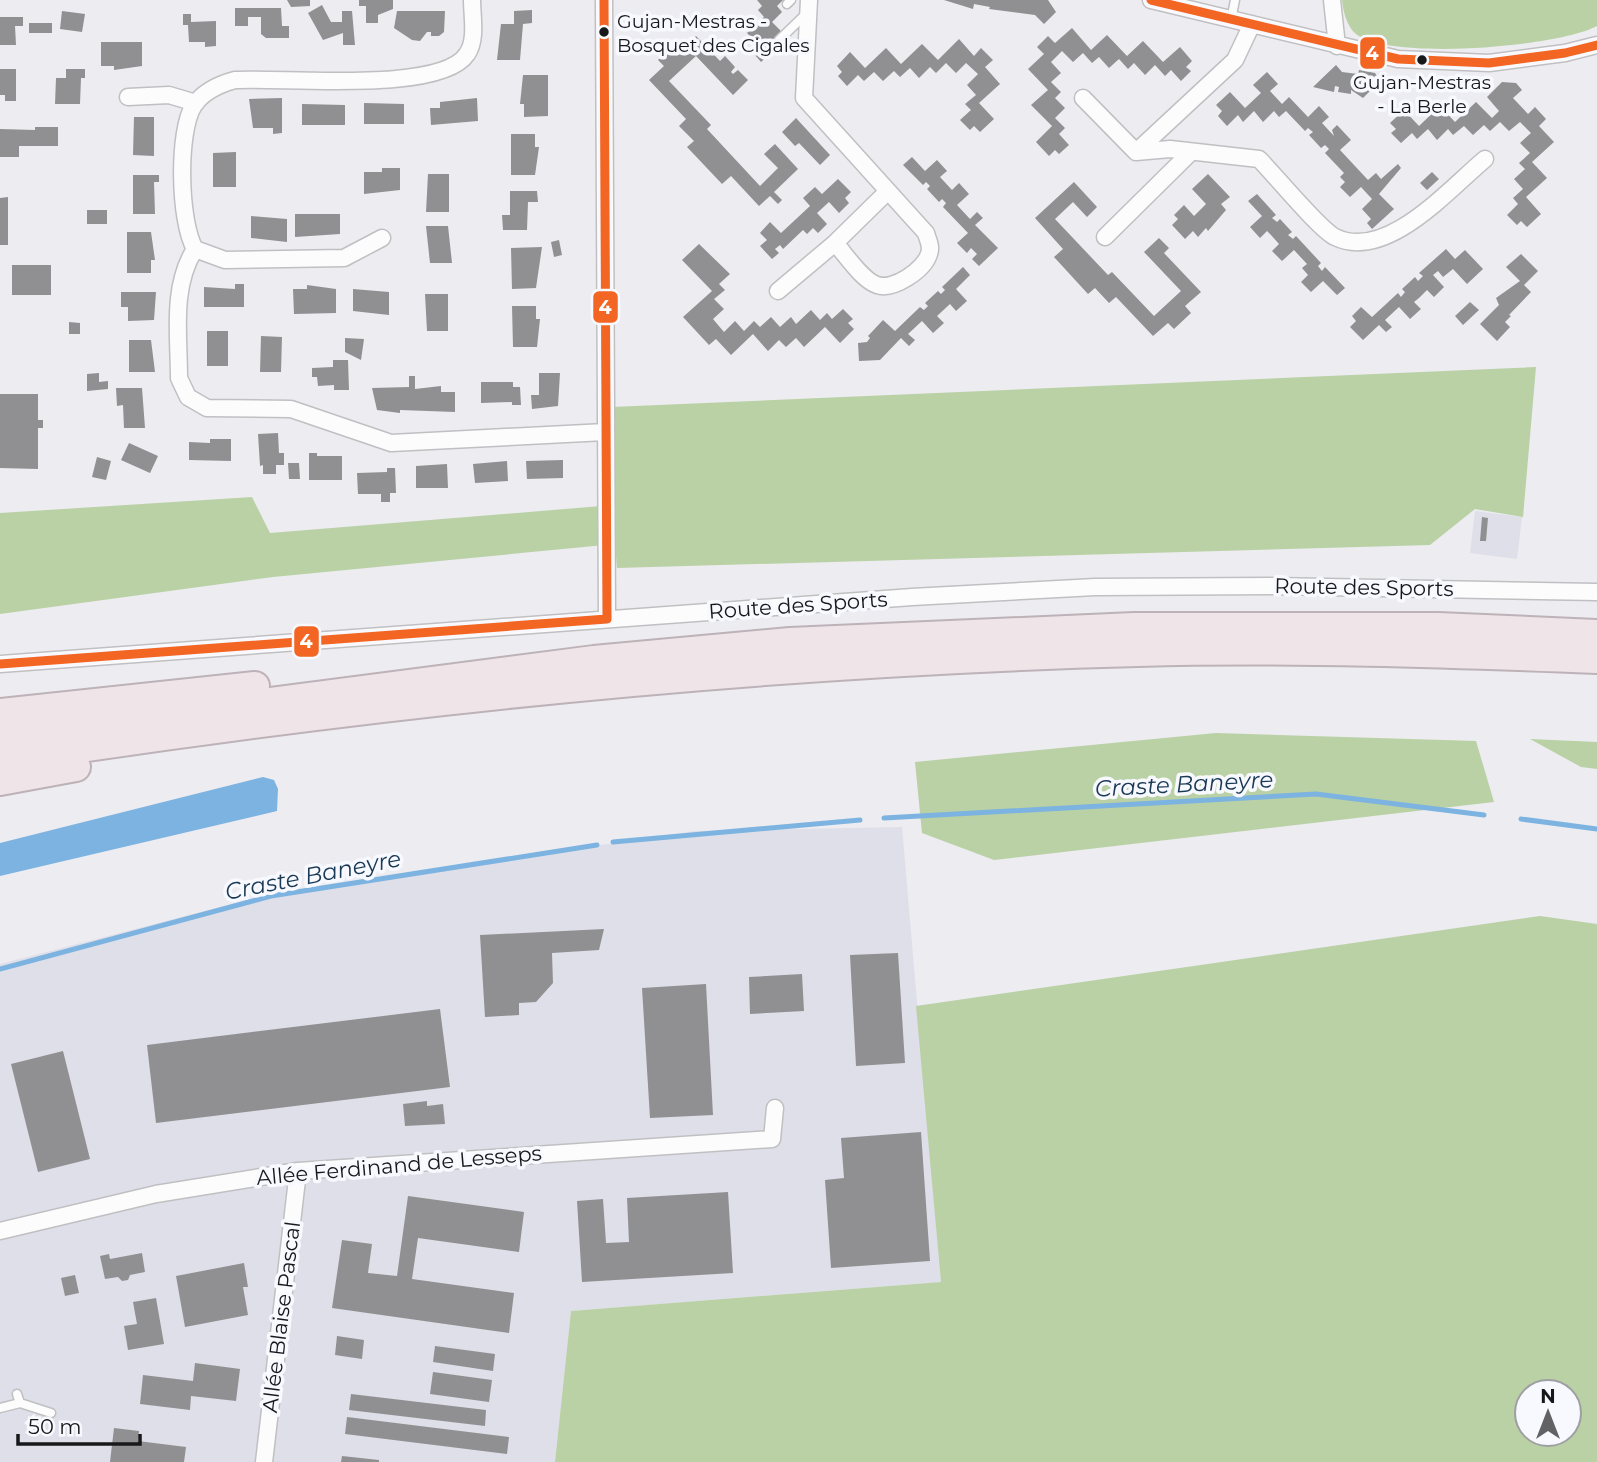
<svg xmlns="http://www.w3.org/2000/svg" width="1597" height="1462" viewBox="0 0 1597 1462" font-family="Montserrat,sans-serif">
  <rect width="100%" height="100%" fill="#ececf1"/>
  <!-- built -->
  <path fill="#dedfe8" d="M1475 511 1522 517 1517 559 1470 553Z
    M902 827 941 1282 571 1311 555 1462H0V964L267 895 695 831Z"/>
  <!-- forest -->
  <path fill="#bad1a5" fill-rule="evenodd" d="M1342 0H1597V26C1558 47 1391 61 1356 34 1347 27 1343 11 1342 0Z
    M1536 367 1523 517 1475 509 1430 545 617 568 615 544 273 577 0 614V513L252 497 270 533 614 505 612 407Z
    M1216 733 1476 741 1494 802 994 860 922 833 915 762Z
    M1530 739 1597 742V769L1581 767Z
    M1540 916 1597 924V1462H555L571 1311 941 1282 916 1006ZM1527 1392H1569V1434H1527Z"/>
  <!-- water -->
  <path fill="#7db3e0" d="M263 777 274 780 278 789 277 811 0 876V843Z"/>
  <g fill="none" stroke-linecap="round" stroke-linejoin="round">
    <!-- stream -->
    <path stroke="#7db3e0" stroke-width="5" d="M884 818 1316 794 1484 815
      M1521 819 1597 829
      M613 842 860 820
      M0 969 271 896 597 845"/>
  </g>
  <!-- building -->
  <path fill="#909093" d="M287 0H310V6L291 7Z
    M359 0H393V9L378 15V23H366V6H359Z
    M757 0H783L777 6 782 12 772 22 781 31 770 42 776 48 761 62 755 55 762 49 747 33 764 17 758 10 762 6Z
    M944 0H1048L1056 12 1044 24 1035 15 989 9 990 7 974 4 973 9Z
    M322 5 331 22H342V11H352L355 45H343V33L323 40 308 13Z
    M235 8H281L282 26H289V38H266L261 34V17H248V26H235Z
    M532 10V23L523 24 520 60H497L501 24H514V11Z
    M62 11 85 14 82 32 60 29Z
    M397 11H445L444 32 439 36H431V32H427L420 41 412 40 394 28Z
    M183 14H191V22L216 21V46L205 47V42H189L188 25H183Z
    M0 17H23V26H15L16 45H0Z
    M29 23H52V33H29Z
    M1072 28 1091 50 1107 35 1127 56 1143 41 1163 62 1180 47 1192 61 1186 67 1191 71 1181 81 1171 70 1165 76 1155 65 1145 75 1134 63 1128 69 1119 59 1109 68 1099 57 1092 63 1083 53 1073 62 1062 51 1051 62 1061 73 1051 82 1061 92 1055 98 1065 108 1055 118 1065 128 1059 134 1069 145 1059 154 1055 150 1049 156 1036 142 1052 126 1031 105 1048 90 1028 69 1044 54 1037 47 1048 36 1055 43Z
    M696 36 720 61 725 56 735 67 731 72 733 74 738 70 748 80 733 95 696 56 669 81 711 125 707 129 760 186 778 168 764 154 775 144 798 169 774 192 782 200 778 204 770 196 759 206 731 176 722 184 687 147 694 141 679 126 686 119 649 80 664 66 658 60 675 44 681 50Z
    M959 39 974 56 981 48 993 60 985 67 1000 84 979 103 994 119 980 132 974 126 970 130 960 120 971 110 965 104 976 95 967 85 978 74 966 63 956 73 946 63 936 73 930 67 919 78 910 68 900 77 894 71 883 81 874 72 864 81 858 75 847 86 838 76 842 72 837 66 850 52 865 68 886 48 901 64 922 44 938 60Z
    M101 42H142V66L114 70V66H101Z
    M1336 65 1342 72 1358 74 1359 70 1375 73 1380 81 1363 98 1351 90V94L1338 92 1339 87 1335 86 1334 92 1313 87Z
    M0 69H16V101H5V95H0Z
    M66 69H85V78H81L80 104H55L56 78H66Z
    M1267 72 1278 84 1270 91 1282 104 1289 97 1308 117 1319 106 1329 117 1322 123 1334 136 1332 130 1337 125 1351 140 1340 150 1368 180 1376 173 1381 179 1398 164 1401 168 1379 194 1394 209 1372 229 1367 223 1371 219 1362 209 1372 199 1361 187 1350 197 1340 187 1345 182 1340 177 1344 173 1325 153 1329 149 1325 145 1321 148 1309 135 1313 132 1308 128 1305 131 1286 111 1279 117 1274 111 1263 122 1254 111 1243 122 1238 115 1227 126 1218 116 1222 111 1216 105 1230 92 1245 108 1261 93 1253 85Z
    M523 75H548V116L524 117V104H520Z
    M1502 82 1516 83 1522 90 1513 98 1528 114 1535 107 1546 119 1539 126 1554 142 1532 162 1547 178 1526 197 1541 214 1527 227 1521 221 1517 225 1507 215 1518 204 1513 198 1523 189 1514 179 1525 169 1519 163 1530 153 1520 143 1531 133 1520 122 1509 131 1500 122 1490 131 1484 125 1473 135 1464 126 1453 135 1448 129 1437 140 1428 129 1417 139 1412 133 1401 143 1391 133 1396 129 1390 123 1404 110 1419 126 1440 106 1455 122 1476 102 1492 118 1499 111 1487 97Z
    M282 98V133L273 134V128H253L249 99Z
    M477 98 478 121 431 125 430 108H440V102Z
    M364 103 404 104V124H364Z
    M302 104 345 105V125H302Z
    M134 117H154V156L133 155Z
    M796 118 830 155 820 165 799 143 795 146 782 132Z
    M35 127H58V146H19V157H0V129L35 130Z
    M511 134H535V147H539L535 175H511Z
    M236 152V187H213V153Z
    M912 157 925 171 937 160 947 171 940 177 952 190 959 183 969 194 957 205 970 219 977 212 983 218 975 225 998 248 979 266 972 259 977 254 971 248 967 253 957 243 968 233 943 207 946 203 942 199 939 202 927 189 930 186 926 182 923 185 903 165Z
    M382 168H400V190L364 194V172H382Z
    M1432 172 1439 179 1427 190 1420 183Z
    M428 174H449V212H426Z
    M1208 174 1230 197 1221 204 1226 210 1208 231 1206 228 1198 237 1193 231 1185 239 1172 225 1178 219 1174 215 1184 205 1194 216 1206 204 1192 189Z
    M133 175H159V182H154L155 214H133Z
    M838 179 851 192 845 198 849 203 839 213 829 202 817 213 827 224 818 233 813 228 807 234 803 230 783 249 780 245 775 249 779 253 772 259 760 246 767 240 760 233 770 222 781 233 810 206 803 198 815 187 822 194Z
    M1074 182 1097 207 1087 217 1073 202 1055 219 1108 275 1112 272 1154 316 1181 291 1144 252 1159 238 1169 248 1164 253 1201 292 1185 306 1191 313 1174 329 1168 323 1153 336 1116 297 1109 303 1095 288 1088 294 1054 257 1063 249 1035 218Z
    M510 191H537L538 202H528L527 230H503L502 215H510Z
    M1257 194 1276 215 1272 218 1277 222 1280 219 1292 232 1288 235 1293 239 1296 236 1321 263 1318 266 1322 271 1325 267 1345 288 1337 295 1323 281 1311 292 1301 282 1308 275 1302 268 1307 264 1294 250 1282 261 1272 251 1279 244 1271 235 1267 231 1260 238 1250 227 1262 216 1248 201Z
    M8 197V245H0V198Z
    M87 210H107V224H87Z
    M295 214H340V234L295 237Z
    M251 216 287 219V242L251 238Z
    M426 226H448L452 263H430Z
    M127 232H151L155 260H151V273H127Z
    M559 240 562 255 554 257 551 242Z
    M699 244 730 274 719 284 725 290 714 299 724 309 713 319 724 332 735 321 744 331 754 321 760 327 771 317 780 327 791 317 796 324 811 310 820 320 827 313 832 319 843 309 853 319 848 323 854 329 840 343 825 327 804 347 796 338 786 347 779 340 768 351 753 334 731 355 716 339 709 345 683 317 712 291 682 260Z
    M542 247 536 288 512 289 511 248Z
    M1446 249 1455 259 1465 250 1483 269 1467 284 1453 269 1443 277 1438 271 1433 275 1444 287 1434 297 1427 290 1419 298 1414 302 1421 309 1410 319 1399 307 1385 320 1392 327 1386 332 1379 325 1363 340 1350 327 1356 321 1352 316 1361 307 1372 317 1398 293 1401 297 1405 292 1402 289 1415 277 1418 281 1423 276 1419 273Z
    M1521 254 1538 271 1524 285 1531 292 1509 315 1511 316 1505 322 1510 327 1497 341 1480 324 1499 305 1496 298 1520 281 1506 267Z
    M12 265H51V295H12Z
    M963 267 970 275 956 289 967 301 956 311 950 304 937 316 944 323 933 333 922 321 908 334 915 340 909 346 901 338 880 360 859 361 858 343 867 342 870 338 868 336 883 320 895 331 920 307 924 310 928 306 925 303 938 291 941 294 945 290 942 287Z
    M235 284H244V307H204V287L235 289Z
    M307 285 336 289V313L294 314 293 289H307Z
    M353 289 389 292V315L353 311Z
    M121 292H156L154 320 128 321V307H121Z
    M425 294H448V331H427Z
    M1470 302 1479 310 1463 325 1455 316Z
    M512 306H536V319H540L537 347H513Z
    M69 322 80 323V334H69Z
    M207 331H228V366H207Z
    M261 336 282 337 281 372H260Z
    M345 338 364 339 361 360 345 352Z
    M129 340H151L155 372H129Z
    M333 360H348L349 390H334V385L318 386 317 377H312V368L333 367Z
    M99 373V382L108 381V389L87 391V374Z
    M539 373H560L558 406 532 409 531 395H539Z
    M409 376H415V389L441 386V392H455V412L400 410V413L377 410 372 388 409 387Z
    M481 382H513V387H520L521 405H512V402L481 403Z
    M116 388H142L145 428H124L123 405 117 406Z
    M0 394H38V420H43V428H38V469L0 468Z
    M278 433 279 453H284V465H276V474H263V465L260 466 258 434Z
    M210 439H231V461L189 460V442L210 443Z
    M129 443 158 456 150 473 121 460Z
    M309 453H317V456H342V480H309Z
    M97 457 111 461 106 480 92 477Z
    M563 460V478L527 479 526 461Z
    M507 461 508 481 475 483 473 464Z
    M288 463H299L300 479H289Z
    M447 464 448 488H416V466Z
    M387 468H395L396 493H390V502H381V494H358L357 473 387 472Z
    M1482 517 1488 518 1486 541H1480Z
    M604 929 599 950 552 953 553 983 536 1002 519 1003V1015L485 1017 480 935Z
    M898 953 905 1063 856 1066 850 955Z
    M802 974 804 1011 750 1014 749 977Z
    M706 984 713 1115 650 1118 642 988Z
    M440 1009 450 1087 156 1123 147 1045Z
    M63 1051 90 1159 38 1172 11 1064Z
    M427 1101V1106L443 1104 445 1124 405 1126 403 1104Z
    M921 1132 930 1261 831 1268 825 1180 844 1178 841 1138Z
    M728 1192 733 1273 582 1282 577 1201 603 1199 606 1243 629 1242 627 1198Z
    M408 1196 524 1212 519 1252 418 1238 412 1279 514 1293 509 1333 332 1308 342 1240 372 1244 368 1273 397 1276Z
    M142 1253 145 1272 130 1275 128 1280 122 1281 118 1277 105 1279 100 1256 109 1254 110 1259Z
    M244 1263 248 1287H243L248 1315 185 1327 176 1276Z
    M75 1275 79 1293 65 1296 61 1278Z
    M156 1298 164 1344 128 1350 124 1326 137 1324 133 1302Z
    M337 1336 364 1340 362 1359 335 1355Z
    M435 1346 495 1354 493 1371 433 1362Z
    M195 1363 240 1369 236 1401 191 1396 190 1410 140 1404 143 1375 193 1381Z
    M433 1372 492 1380 489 1402 430 1394Z
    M351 1394 486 1410 485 1426 349 1410Z
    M347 1417 509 1437 507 1454 345 1434Z
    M114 1428 139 1431 138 1441 186 1447 184 1462H110Z
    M342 1456 379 1460V1462H341Z"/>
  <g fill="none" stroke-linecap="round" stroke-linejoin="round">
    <!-- service casing -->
    <g stroke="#c0c0c3" stroke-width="11">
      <path id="service" d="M787 4 791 0
        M1231 20 1235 0
        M779 40 807 13
        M20 1403 51 1413
        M0 1408 20 1403 17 1394"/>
    </g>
    <!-- minor casing -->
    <g stroke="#c0c0c3" stroke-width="19">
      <path id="minor" d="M472 0C472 16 477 40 467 54 441 94 283 77 235 80 220 84 204 91 194 105 177 131 179 222 195 249 171 287 179 335 179 378L188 397 207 408 291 409 391 443 605 432
        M604 0 607 619
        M809 0 804 98 926 233C928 241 932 246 929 254 924 270 893 291 877 285 862 280 846 255 835 243L888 191
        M1151 0 1398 59 1489 63 1565 53 1597 45
        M1332 0 1337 46
        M128 97 169 95 196 103
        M1083 98 1136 152 1235 60 1252 24
        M1136 152 1170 149 1259 159C1274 174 1320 230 1335 237 1386 262 1448 190 1485 159
        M1105 237 1191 152
        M195 249 225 260 344 258 382 238
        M778 291 835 243
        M0 664 912 597 1095 587 1273 586 1597 592
        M0 1231 156 1194 298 1171 772 1139 775 1108
        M264 1462 298 1171"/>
    </g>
    <!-- motorway casing -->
    <g stroke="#bdb2b7" stroke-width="32">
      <path id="motorway" d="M0 713 255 686
        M0 737 594 660 790 642 1134 627H1438L1597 634
        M0 760C376 702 757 662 1138 652 1291 648 1444 653 1597 659
        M0 781 76 767"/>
    </g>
    <!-- service -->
    <use href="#service" stroke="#fcfcfd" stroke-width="8"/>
    <!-- minor -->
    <use href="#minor" stroke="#fcfcfd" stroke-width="16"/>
    <!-- motorway -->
    <use href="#motorway" stroke="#efe5e8" stroke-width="28"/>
    <!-- bus-1 casing -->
    <g stroke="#f8f9ff" stroke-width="14">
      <path id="bus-1" d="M1151 0 1398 59 1489 63 1565 53 1597 45
        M0 664 607 619 604 0"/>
    </g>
    <!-- bus-1 -->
    <use href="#bus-1" stroke="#f26522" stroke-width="9"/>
  </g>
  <!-- markers -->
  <g fill="#18181a" stroke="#f8f9ff" stroke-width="2.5">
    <circle cx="604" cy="32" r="6"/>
    <circle cx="1422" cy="60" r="6"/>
  </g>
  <g text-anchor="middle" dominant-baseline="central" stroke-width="7" stroke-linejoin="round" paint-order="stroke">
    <!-- bus labels -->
    <g font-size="19" fill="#18181a" stroke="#f8f9ff" text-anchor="start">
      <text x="617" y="21">Gujan-Mestras -<tspan x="617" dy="24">Bosquet des Cigales</tspan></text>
      <text x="1422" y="82" text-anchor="middle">Gujan-Mestras<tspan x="1422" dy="24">- La Berle</tspan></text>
    </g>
    <!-- street labels -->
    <g font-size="21" fill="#18181a" stroke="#f8f9ff">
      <text transform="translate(1364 587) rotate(1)">Route des Sports</text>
      <text transform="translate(798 605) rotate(-4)">Route des Sports</text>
      <text transform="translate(399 1165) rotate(-5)">Allée Ferdinand de Lesseps</text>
      <text transform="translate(281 1317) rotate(-83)">Allée Blaise Pascal</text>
    </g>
    <!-- water labels -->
    <g font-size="23" font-style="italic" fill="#193954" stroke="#f8f9ff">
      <text transform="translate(1184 784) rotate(-3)">Craste Baneyre</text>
      <text transform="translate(313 875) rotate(-11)">Craste Baneyre</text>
    </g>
  </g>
  <g stroke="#f8f9ff" stroke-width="2.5">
    <rect x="1359" y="36" width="27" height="34" rx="7" fill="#f26522"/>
    <rect x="592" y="290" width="27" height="34" rx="7" fill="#f26522"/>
    <rect x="293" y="625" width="27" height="33" rx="7" fill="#f26522"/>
  </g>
  <g font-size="19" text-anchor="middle" font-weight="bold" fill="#fff">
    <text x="1372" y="60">4</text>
    <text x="605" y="314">4</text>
    <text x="306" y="648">4</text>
  </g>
  <!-- north arrow -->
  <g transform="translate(1548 1413)"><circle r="33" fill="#f8f9ff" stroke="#9e9fa3" stroke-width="2"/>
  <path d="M0-5L12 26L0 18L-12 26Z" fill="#626265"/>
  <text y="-10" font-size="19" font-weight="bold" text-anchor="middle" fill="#18181a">N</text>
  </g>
  <!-- scale -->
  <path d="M18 1434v10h122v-10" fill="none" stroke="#18181a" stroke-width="3.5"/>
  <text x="28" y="1434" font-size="21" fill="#18181a" stroke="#f8f9ff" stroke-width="5" paint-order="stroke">50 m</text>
</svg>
